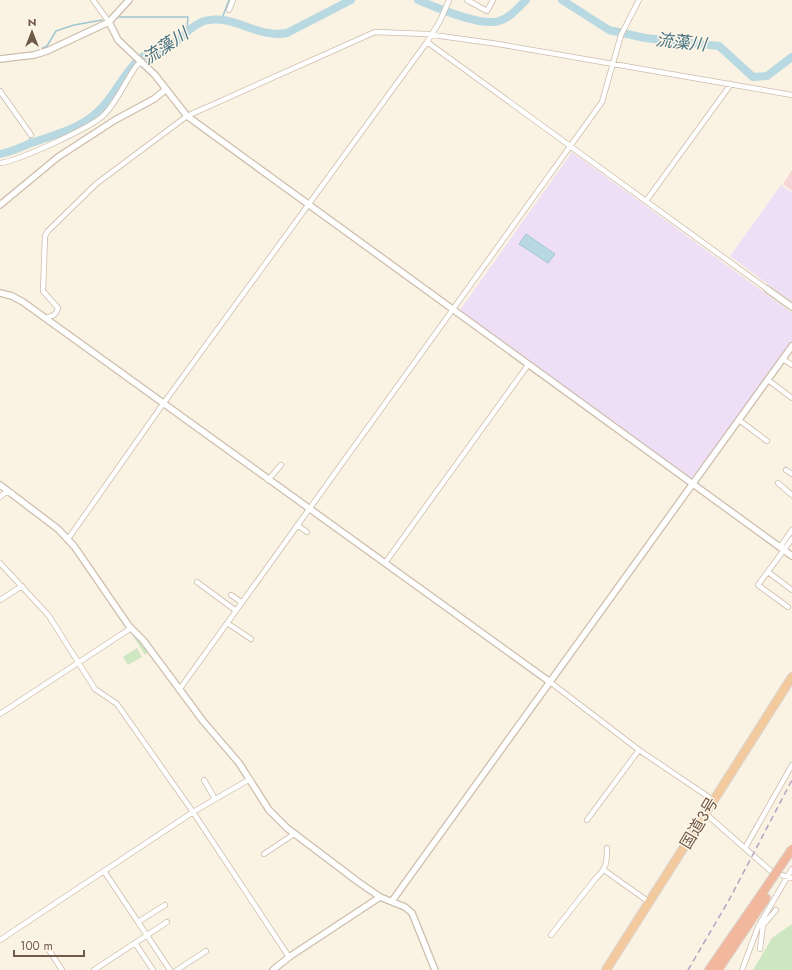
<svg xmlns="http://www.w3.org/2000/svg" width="792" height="970" viewBox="0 0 792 970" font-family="Jost,'Noto Sans JP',sans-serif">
  <rect width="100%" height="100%" fill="#faf2e2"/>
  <!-- education -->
  <path fill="#efdff6" d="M572 152 792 313V344L691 479 460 310Z
    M781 185 792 193V302L730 256Z"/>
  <!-- medical -->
  <path fill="#f7d6d8" d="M792 170V191L783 184Z"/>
  <!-- green -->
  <path fill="#cee6c2" d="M134 634 149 651 145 655 133 636Z
    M137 648 142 657 128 665 123 657Z
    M792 924V970H753L772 938Z"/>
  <!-- water -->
  <path fill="#b8d9e2" stroke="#9fc7d3" d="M526 234 555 254 548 263 519 244Z"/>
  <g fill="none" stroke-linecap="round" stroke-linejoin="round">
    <!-- stream -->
    <path stroke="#9fc7d3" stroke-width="1.5" d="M118 17H188L187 30
      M221 21 229 0
      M14 55 35 52 47 46 56 31 74 25 102 20
      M0 95 22 126
      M29 144 30 138"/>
    <!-- river -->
    <path stroke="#b8d9e2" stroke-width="8" d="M418 0C435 7 481 27 499 21 510 18 518 8 526 0
      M562 0 609 30 645 38 719 46 753 77 767 76 792 57
      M0 154C11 152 21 147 31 143 60 133 85 128 105 104 117 90 129 65 145 55 153 50 164 51 175 42 185 35 192 25 204 21 234 13 257 39 287 33L351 0"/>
    <!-- minor casing -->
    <g stroke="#cdbdad" stroke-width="6">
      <path id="minor" d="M93 0 109 22
        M467 0 487 11 493 0
        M229 10 233 0
        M427 42 767 289
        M0 91 31 135
        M0 163C18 161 93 127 105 114 118 100 126 80 137 65L142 62
        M646 201 731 84
        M45 318C52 316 56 316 58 308L43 291 45 236 48 231 96 184 187 116 375 32 426 34 498 44 792 95
        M783 359 792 365
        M768 380 792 398
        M739 420 767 441
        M786 470 792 474
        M268 480 281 465
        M778 483 792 495
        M0 497 5 493H12
        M297 525 307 532
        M68 539 163 404 427 42 440 21 449 0
        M780 547 792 530
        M0 563 49 616 95 689 117 704 193 812 289 957
        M385 563 528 365
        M768 572 792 590
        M197 582 235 610
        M231 595 241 602
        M0 600 22 586
        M788 607 758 585 792 539
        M227 623 251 639
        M550 682 639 750 713 800
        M179 690 602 102 621 35 639 0
        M0 714 131 628
        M204 780 215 799
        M706 814 772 872 792 878
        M587 820 639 750
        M745 848 792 765
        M264 854 294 834
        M604 870 649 902
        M104 871 170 970
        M138 922 165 905
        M761 922 763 925 776 910
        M551 935 596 878C607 868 607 861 607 848
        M0 940 193 812 250 779
        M135 943 153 970
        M760 949 763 925
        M49 950 62 970
        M94 970 167 922
        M177 970 206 951
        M742 970 758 927 792 869"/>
    </g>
    <!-- tertiary casing -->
    <g stroke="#cdbdad" stroke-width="8">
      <path id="tertiary" d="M109 22 118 40 155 75 187 116 792 556
        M0 59 34 55 47 51 109 22 129 0
        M0 205 58 157 115 120 154 99 165 90
        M767 289 792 307
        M0 293 12 296 23 302 550 682
        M0 485 58 529 74 546 129 626 143 640 203 721 239 763 269 810 287 828 357 881 380 897 405 907 412 913 435 970
        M392 901 792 346
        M273 970 289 957 380 897"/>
    </g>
    <!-- trunk casing -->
    <g stroke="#dad4d0" stroke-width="10">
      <path id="trunk" d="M606 970 792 677"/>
    </g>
    <!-- motorway casing -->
    <g stroke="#dad4d0" stroke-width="10">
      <path id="motorway" d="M709 970 765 889
        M718 970 766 898"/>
    </g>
    <!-- minor -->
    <use href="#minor" stroke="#fff" stroke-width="4.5"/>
    <!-- tertiary -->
    <use href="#tertiary" stroke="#fff" stroke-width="5.5"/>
    <!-- trunk -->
    <use href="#trunk" stroke="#f3ca9e" stroke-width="8"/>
    <!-- motorway -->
    <use href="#motorway" stroke="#f1b89d" stroke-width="8"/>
    <!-- rail -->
    <path stroke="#b6a2c2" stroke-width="1.5" stroke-dasharray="6 4" stroke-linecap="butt" d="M688 970 729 900 792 780"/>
    <!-- motorway-bridge casing -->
    <g stroke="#dad4d0" stroke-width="10" stroke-linecap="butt">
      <path id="motorway-bridge" d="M765 889 792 849"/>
    </g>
    <!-- motorway-bridge -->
    <use href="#motorway-bridge" stroke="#f1b89d" stroke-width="8"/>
  </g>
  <g text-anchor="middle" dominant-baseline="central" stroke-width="3" stroke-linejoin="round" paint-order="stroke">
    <!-- street labels -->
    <g font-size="16" fill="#705a4a" stroke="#fef6e8">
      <text transform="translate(699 823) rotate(-59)">国道3号</text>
    </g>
    <!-- water labels -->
    <g font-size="17" font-style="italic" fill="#467482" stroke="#fef6e8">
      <text transform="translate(681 42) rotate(6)">流藻川</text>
      <text transform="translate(165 46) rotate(-34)">流藻川</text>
    </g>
  </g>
  <!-- north arrow -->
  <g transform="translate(32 32)" stroke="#fef6e8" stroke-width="3" paint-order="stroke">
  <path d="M0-3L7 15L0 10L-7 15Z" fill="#705a4a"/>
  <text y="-6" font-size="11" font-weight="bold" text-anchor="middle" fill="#705a4a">N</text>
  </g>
  <!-- scale -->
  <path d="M14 950v6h70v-6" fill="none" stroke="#705a4a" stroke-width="2"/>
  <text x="20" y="950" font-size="12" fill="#705a4a" stroke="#fef6e8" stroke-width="3" paint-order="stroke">100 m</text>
</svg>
